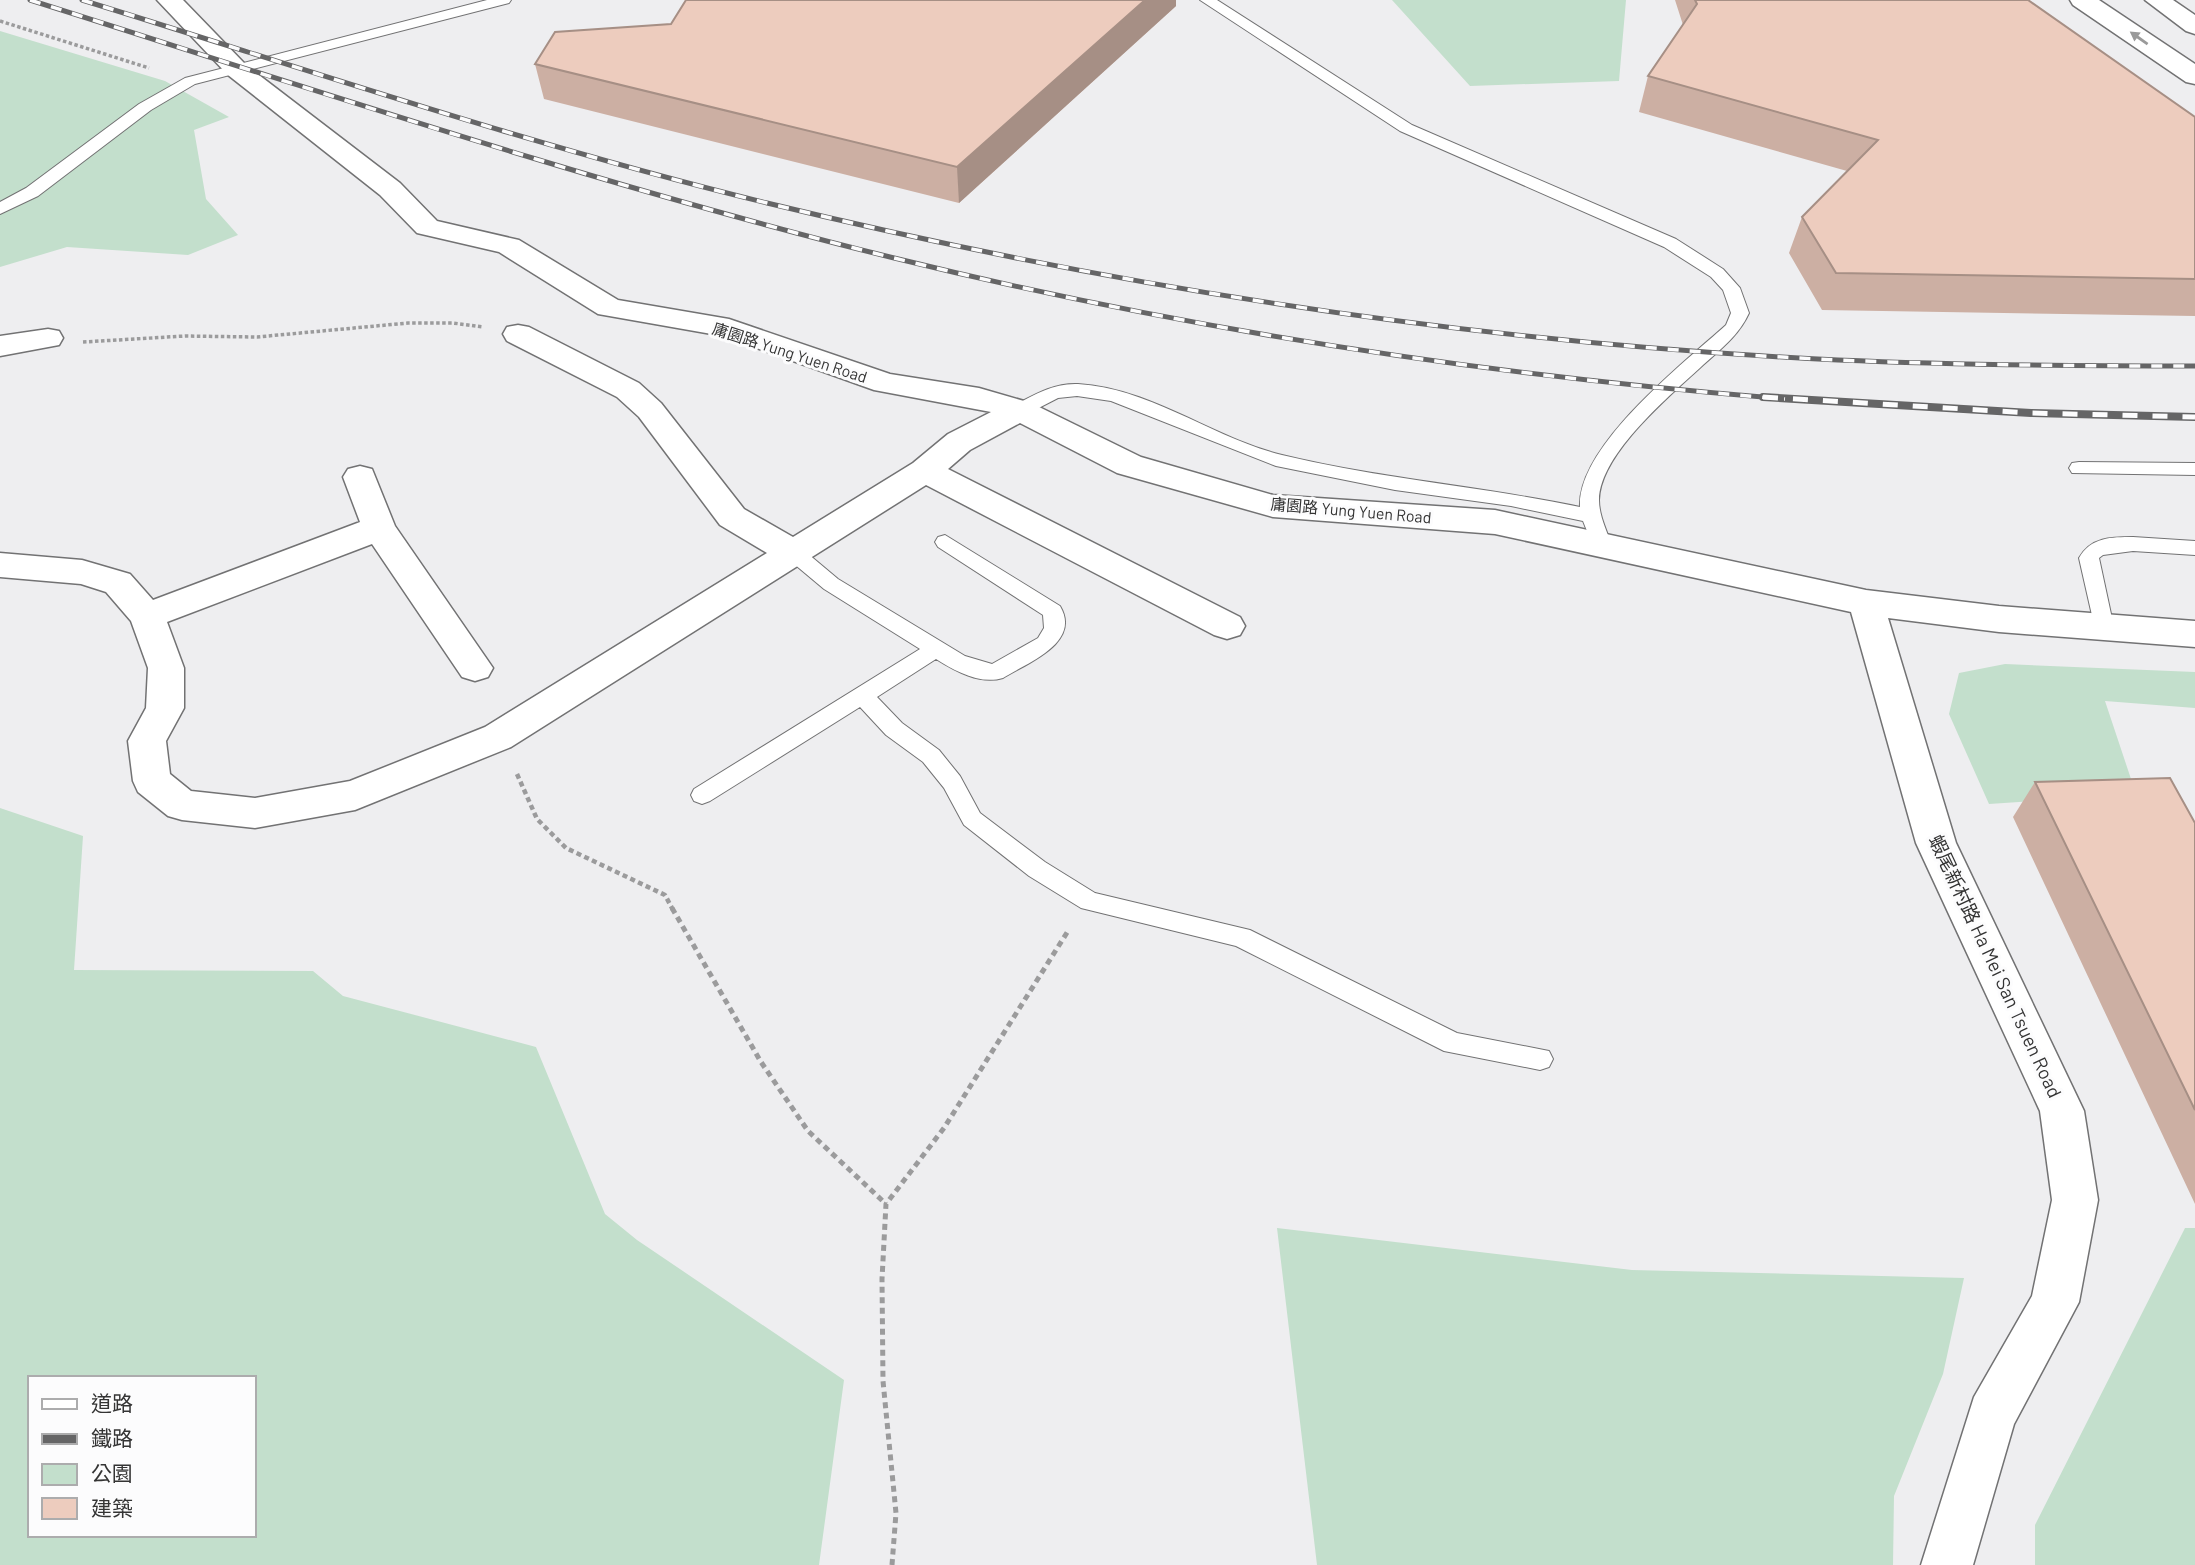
<svg xmlns="http://www.w3.org/2000/svg" width="2195" height="1565" viewBox="0 0 2195 1565" font-family="Barlow,'Noto Sans TC',sans-serif">
  <rect width="100%" height="100%" fill="#eeeef0"/>
  <!-- green -->
  <path fill="#c3dfcc" fill-rule="evenodd" d="M1392 0H1626L1619 81 1470 86Z
    M0 31 165 81 229 117 194 130 206 199 238 235 188 255 67 247 0 267Z
    M2005 664 2195 672V708L2105 701 2136 794 1989 804 1949 714 1959 673Z
    M0 808 83 836 74 970 313 971 343 996 536 1047 605 1214 637 1240 844 1380 819 1565H0ZM30 1378H254V1535H30Z
    M1277 1228 1632 1270 1964 1278 1943 1374 1894 1496 1893 1565H1317Z
    M2185 1228H2195V1565H2035V1525Z"/>
  <g fill="none" stroke-linecap="round" stroke-linejoin="round">
    <!-- lane casing -->
    <g stroke="#727273" stroke-width="2">
      <path id="lane" d="M487 0H511L509 3 195 84 151 110 38 196 0 214V202L26 188 139 104 185 78Z
        M1200 0H1217L1412 125 1676 239 1723 269 1740 288 1749 313C1739 335 1721 349 1703 365 1671 395 1600 453 1599 500 1599 516 1607 531 1612 546L1609 551H1595L1583 521 1511 506 1395 490 1276 466 1111 401 1077 396 1058 398 1027 414H1013L1011 410 1013 406C1034 395 1053 383 1078 384 1150 388 1213 438 1282 455 1380 479 1481 486 1580 507 1577 446 1684 363 1726 325L1731 313 1723 290 1711 277 1664 247 1400 131Z
        M2079 462 2195 463V475L2072 473 2069 468 2072 463Z
        M945 535 1060 606C1082 643 1027 663 1003 678 980 685 955 671 936 659L877 697 902 723 939 750 960 776 980 813 1045 862 1095 893 1250 930 1457 1033 1549 1051 1553 1059 1549 1067 1540 1070 1444 1051 1236 946 1081 908 1029 876 964 825 944 788 923 762 886 735 860 707 710 801 702 804 694 801 691 795 694 789 920 649 824 589 787 558 784 553 787 548H801L838 579 965 656 992 664 1038 638 1044 628 1043 615 938 547 935 542 938 537Z
        M2133 537 2195 541V555L2133 551 2103 555 2099 558 2114 628 2110 633 2103 636 2096 633 2079 558C2091 537 2111 537 2133 537Z"/>
    </g>
    <!-- street casing -->
    <g stroke="#727273" stroke-width="3">
      <path id="street" d="M157 0H183L246 65 400 183 437 221 519 240 618 300 729 319 890 374 979 388 1031 403 1141 457 1273 495 1495 510 1866 590 1999 606 2195 621V647L1999 632 1888 618 1956 843 2084 1111 2098 1200 2079 1302 2014 1424 1973 1565H1921L1974 1397 2032 1296 2052 1200 2040 1111 1916 843 1851 612 1495 534 1273 517 1117 473 1020 423 970 450 948 469 1240 617 1245 626 1240 635 1227 639 1214 635 926 485 511 747 355 810 255 828 182 820 168 816 138 792 133 781 128 741 146 708 148 668 131 621 106 592 81 584 0 577V553L82 560 130 574 153 600 360 522 343 477 348 469 360 466 372 469 395 526 493 668 488 677 475 681 462 677 372 544 167 622 184 668V708L166 741 170 774 191 791 255 798 350 781 485 727 767 553 720 525 639 417 617 397 507 341 503 334 507 327 518 325 529 327 639 383 661 403 744 509 793 537 913 463 948 434 991 412 874 390 723 336 598 314 499 252 417 233 380 195 228 75Z
        M48 329 59 331 63 338 59 345 0 356V336Z"/>
    </g>
    <!-- primary casing -->
    <g stroke="#727273" stroke-width="3">
      <path id="primary" d="M2070 0H2099L2195 64V84L2186 82 2073 5Z
        M2145 0H2173L2195 15V34L2186 31Z"/>
    </g>
    <!-- path-far2 -->
    <path stroke="#9b9b9c" stroke-width="3.5" stroke-dasharray="3.5 2.5" stroke-linecap="butt" d="M0 21 149 68
      M83 342 185 336 257 337 408 323H453L483 327"/>
    <!-- path-far1 -->
    <path stroke="#9b9b9c" stroke-width="4.5" stroke-dasharray="5 3.5" stroke-linecap="butt" d="M517 774 537 819 566 848 665 895 673 910"/>
    <!-- path -->
    <path stroke="#9b9b9c" stroke-width="5" stroke-dasharray="6 4.5" stroke-linecap="butt" d="M672 908 761 1062 808 1131 886 1204
      M892 1565 896 1513 883 1381 882 1279 886 1204 944 1128 1068 931"/>
    <!-- lane -->
    <use href="#lane" fill="#fff" fill-rule="evenodd"/>
    <!-- street -->
    <use href="#street" fill="#fff" fill-rule="evenodd"/>
    <!-- primary -->
    <use href="#primary" fill="#fff" fill-rule="evenodd"/>
    <!-- rail-far1 casing -->
    <g stroke="#656566" stroke-width="5">
      <path id="rail-far1" d="M30 0C315 90 599 185 890 257 1183 329 1484 375 1785 399
        M82 0C309 70 536 147 767 203 1118 288 1477 343 1838 360 1957 365 2076 366 2195 366"/>
    </g>
    <!-- rail casing -->
    <g stroke="#656566" stroke-width="8">
      <path id="rail" d="M1763 397 2031 413 2195 417"/>
    </g>
    <!-- rail-far1 -->
    <use href="#rail-far1" stroke="#fcfcfd" stroke-width="3.5" stroke-dasharray="11" stroke-linecap="butt"/>
    <!-- rail -->
    <use href="#rail" stroke="#fcfcfd" stroke-width="5" stroke-dasharray="15" stroke-linecap="butt"/>
  </g>
  <!-- wall -->
  <path fill="#ccafa3" d="M1675 0H2028L2195 117V316L1822 310 1789 253 1802 217 1847 171 1639 112 1648 76 1683 25Z
    M1176 6 959 203 544 99 535 64Z
    M2035 782 2195 823V1204L2013 817Z"/>
  <!-- shaded-wall -->
  <path fill="#a68f85" d="M1145 0H1176V6L959 203 957 167Z"/>
  <!-- building -->
  <path fill="#edccbe" stroke="#a68f85" stroke-width="2" d="M686 0H1145L957 167 535 64 555 32 671 24Z
    M1695 0H2028L2195 117V279L1836 273 1802 217 1878 140 1648 76 1697 4Z
    M2170 778 2195 823V1110L2035 782Z"/>
  <!-- one-way arrows -->
  <defs><path id="oneway-solid" d="M-6-.8H1V-3.2L6.5 0L1 3.2V.8H-6Z" transform="scale(1.75)"/></defs>
  <use fill="#9a9a9a" href="#oneway-solid" transform="translate(2139 38) rotate(-145)"/>
  <g text-anchor="middle" dominant-baseline="central" stroke-width="6" stroke-linejoin="round" paint-order="stroke">
    <!-- far-street labels -->
    <g font-size="16" fill="#343434" stroke="#fcfcfd">
      <text transform="translate(790 352) rotate(18)">庸園路 Yung Yuen Road</text>
      <text transform="translate(1351 510) rotate(5)">庸園路 Yung Yuen Road</text>
    </g>
    <!-- street labels -->
    <g font-size="19" fill="#343434" stroke="#fcfcfd">
      <text transform="translate(1996 966) rotate(65)">蝦尾新村路 Ha Mei San Tsuen Road</text>
    </g>
  </g>
  <!-- legend -->
  <rect x="28" y="1376" width="228" height="161" fill="#fcfcfd" stroke="#acacad" stroke-width="2"/>
  <rect x="42" y="1399" width="35" height="10" fill="#ffffff" stroke="#acacad" stroke-width="2"/>
  <text x="91" y="1411" font-size="21" fill="#343434">道路</text>
  <rect x="42" y="1434" width="35" height="10" fill="#656566" stroke="#acacad" stroke-width="2"/>
  <text x="91" y="1446" font-size="21" fill="#343434">鐵路</text>
  <rect x="42" y="1464" width="35" height="21" fill="#c3dfcc" stroke="#acacad" stroke-width="2"/>
  <text x="91" y="1481" font-size="21" fill="#343434">公園</text>
  <rect x="42" y="1498" width="35" height="21" fill="#edccbe" stroke="#acacad" stroke-width="2"/>
  <text x="91" y="1516" font-size="21" fill="#343434">建築</text>
</svg>
